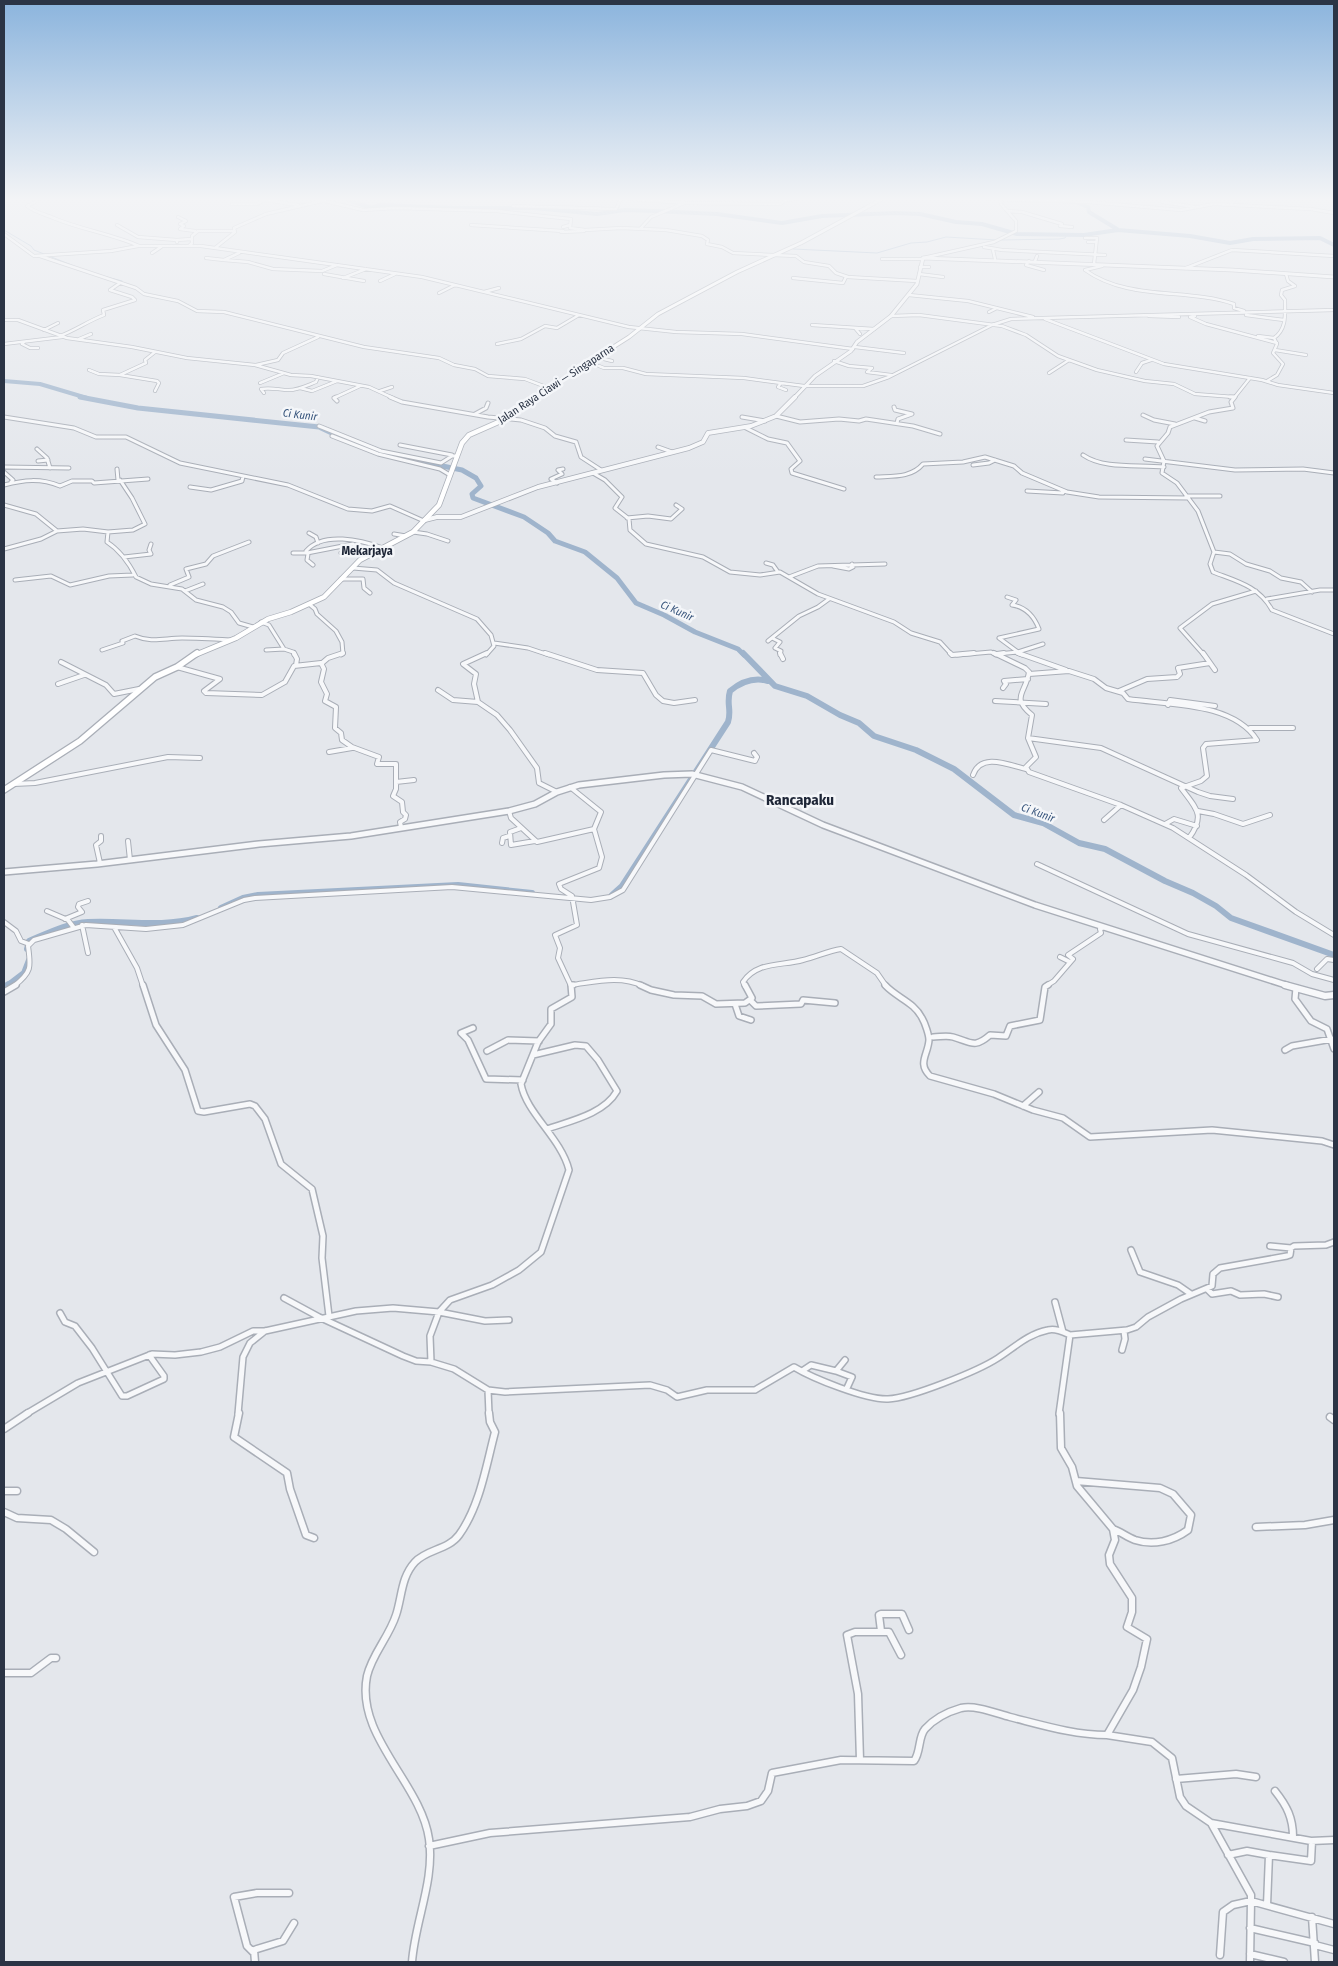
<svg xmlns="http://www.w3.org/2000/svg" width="1338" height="1966" viewBox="0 0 1338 1966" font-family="'Fira Sans Condensed',sans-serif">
  <rect width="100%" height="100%" fill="#e4e7ec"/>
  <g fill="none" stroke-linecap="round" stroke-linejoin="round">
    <!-- stream -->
    <path stroke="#9fb4cc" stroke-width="1" d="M484 209 544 208
      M4 230 31 246 34 250 84 270
      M1001 240 1059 239 1065 238 1067 235
      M793 249 877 253 911 243 927 242 946 237 997 240
      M99 275 122 281"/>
    <!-- river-far3 -->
    <path stroke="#9fb4cc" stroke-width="4" d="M346 199 371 208 380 205 454 208H534L597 214 625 210 655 211 717 214 782 223 822 216 895 213 920 214 956 222 982 224 1017 234 1084 235 1118 230 1190 236 1230 243 1253 239 1320 238 1334 245
      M1069 199 1088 207 1089 212 1117 229
      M4 381 40 384 87 398"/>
    <!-- river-far2 -->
    <path stroke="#9fb4cc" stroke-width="5" d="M80 397 138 408 319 427 355 444 384 454 462 470 476 478 481 486 472 494 473 498 524 517 548 533 555 541 585 552 617 578 636 603 664 615 695 632 738 649 744 655"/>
    <!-- river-far1 -->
    <path stroke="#9fb4cc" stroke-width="6" d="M743 653 775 686 807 696 840 715 859 723 874 736 916 750 954 769 1014 815 1043 823 1079 843 1105 849 1165 881 1193 893 1216 906 1231 918 1334 955
      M612 895 622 886 728 722C732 710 726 704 730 691 741 682 754 677 768 681
      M221 908 243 898 258 895 458 885 532 893
      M27 949 29 941C48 933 68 923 88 922 125 920 160 928 197 918
      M7 986 24 973 29 960"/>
    <!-- river -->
    <path stroke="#9fb4cc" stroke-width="8" d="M4 988 9 985"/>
    <!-- minor-far4 casing -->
    <g stroke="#a9aeb7" stroke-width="4">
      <path id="minor-far4" d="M35 199 37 201 27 206C36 213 45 214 56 219 83 230 112 234 139 246
        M259 199 298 205
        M316 199 363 210 395 208 497 211 571 219 570 228 585 230 621 228 666 230 702 236 708 240 707 244 722 247 733 253 796 256 804 262 829 266 836 273 848 277 917 281
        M628 199 687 203 780 204 786 200 796 199
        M989 199 1088 202 1181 210 1214 204 1311 209 1334 213
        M1163 199 1162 202 1195 207
        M232 204H257L263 201
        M1232 205 1231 203 1236 199
        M513 206 616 209 621 199
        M1008 211 1022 212 1062 224
        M178 217 186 221 180 224 184 226 180 229 195 231
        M117 225 138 237 177 240
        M471 225 563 231
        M1060 226 1072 227
        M563 227 570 225
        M640 229 651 217 682 204
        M561 232 584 231
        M4 234 34 256 111 251 138 246H201L422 277 629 327 676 332 742 334 853 349
        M1085 238H1097L1094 264
        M177 242V240L191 239
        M1088 242H1096
        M189 246 192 243V236L198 231H234
        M984 247 1002 250 1105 255
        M215 248 235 232 234 228 266 214 322 201
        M993 250 995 259
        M152 253 161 247
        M40 256 136 288 144 294 178 301 197 311 224 312 364 347 439 358 454 365 475 369 488 376 525 379 549 388
        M206 258 224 260 239 253
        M923 258 994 242 1016 231V221L1001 204 1000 200
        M882 259H922
        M224 260 248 262 273 269 322 271 337 265
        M1029 261 1026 265 1044 270
        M1035 261 1037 256
        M1102 266 1085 270C1128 301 1186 288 1234 304V308L1244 311
        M920 267H929
        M1186 268 1232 250 1334 256
        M324 274 364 281
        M919 274 943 277
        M343 278 366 269
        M793 278 843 283 846 277
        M380 281 395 274
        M484 292 499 288
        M439 293 455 285
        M909 295 968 301 1033 317
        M989 312 997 308
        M1246 315 1284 320
        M891 316 919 315 1002 326 1026 335 1058 356 1097 370 1145 381 1174 384 1195 394 1234 397
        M1149 316 1179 317
        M1195 316 1190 317 1206 324 1277 343
        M1045 319 1164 364 1262 380 1278 385 1334 393
        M4 320H18L67 338 132 347 187 358 255 365 291 375 311 376 369 387 393 398
        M812 325 874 329
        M855 328 860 334
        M44 330 58 323
        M60 336C76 330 88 321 104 315L103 310 135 300 132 297 110 290 120 283
        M1258 336 1274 338
        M79 339 91 334
        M24 342 22 344 30 348H38
        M4 344 62 337
        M497 344 521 339 545 326 557 328 579 315
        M855 347 904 353
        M1275 350 1306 355
        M155 352 145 360 146 363 120 375 157 381 159 383 155 391
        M596 357 612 361
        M834 361 849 366 872 368 867 372 891 375
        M256 365 278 360 283 353 318 337
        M599 366 604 368H623L646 374 744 378 804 386H863L889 377 992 325 1011 319 1334 310
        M89 370 99 374 121 375
        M1136 372 1142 363 1151 360
        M1049 373 1069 360
        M1267 381 1277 375 1283 364 1273 353 1277 344 1274 338C1287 329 1285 314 1285 300L1281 295 1282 290 1295 286 1288 281 1286 274
        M260 383 284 373
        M781 383 778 387 786 390
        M300 388 312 391 337 381
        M380 391 392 387
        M264 393 261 389C271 387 279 390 289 390 298 390 308 385 316 382L318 377
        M334 398 360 386
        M1234 398 1250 378"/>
    </g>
    <!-- minor-far3 casing -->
    <g stroke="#a9aeb7" stroke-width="5">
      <path id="minor-far3" d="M336 397 334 398 337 401
        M390 397 402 402 488 417 521 420 545 428 555 436 576 442 581 457 601 470
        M1230 397H1234
        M1235 397 1231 402 1233 408 1209 412 1170 427 1168 433 1157 446 1164 461 1162 473 1177 483 1198 511 1214 552 1210 564 1213 572C1236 581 1259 586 1272 610L1334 634
        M894 407 895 410 912 414 898 419 897 423
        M475 414 486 408 488 403
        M1143 415 1154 420 1175 424
        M776 416 800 422 839 419 859 421 866 419 913 426 940 434
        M4 417 74 428 96 437H126L180 463 288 485 348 509 372 511 390 506 424 521
        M742 417 765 421
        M1195 418 1205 421
        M319 426 381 451 441 463 452 456H457
        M746 428 768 439 787 443 800 461 791 469 792 473 844 489
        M332 436 378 454 440 469 450 475
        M1126 440 1158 442
        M400 445 452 455
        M658 447 672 452
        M37 449 47 458 50 468
        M1083 455C1105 470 1139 464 1164 467
        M1145 459 1235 470 1303 469 1334 473
        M38 461 48 460
        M973 465 989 463 995 460
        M4 467 69 468
        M117 469 118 480
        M4 472 13 480 11 482
        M593 473 605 480 622 497 615 508 629 519 630 530 646 544 703 557 730 572 760 575 780 572 818 594 894 622 911 633 940 642 952 655
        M876 477C893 476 911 478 923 464L963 462 985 457 1014 466 1022 473 1067 492 1099 497 1188 498
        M557 483 551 479 562 474 558 470 563 469
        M4 485C24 480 40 478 60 486L72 481H92L94 483 148 479
        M190 487 211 490 242 481 243 476
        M1027 491 1063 493
        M1186 496H1220
        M4 505 36 514 57 531 83 529 108 532 107 542C121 551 129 563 136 577L151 584 182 589 196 600 223 607 231 612 239 623 253 627
        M627 518 648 516 671 519 682 509 676 505
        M108 532 133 530 145 524 132 498 120 480
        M413 532 427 534 448 541
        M309 533 316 537 318 543
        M394 534 406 536
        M4 549 41 539 57 531
        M1214 552 1230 554 1246 564 1270 571 1281 578 1301 582 1312 592
        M293 553H307L353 544 359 549
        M341 553 359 549 377 551
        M124 557 151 554 149 550 151 544
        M766 563 773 565 778 572
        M313 565 307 560 308 554 306 551C323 531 361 540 383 548
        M833 566 849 569 853 567 852 564
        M353 568 377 570 394 583 477 619 491 635 494 646 486 655
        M789 577 818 566 885 564
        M341 579H363L364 588 370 593
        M15 580 51 576 70 585 109 576 133 575
        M170 585 189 577 186 569 206 564 213 556 249 542
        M185 591 203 584
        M1267 599 1320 590H1334
        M309 604 315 609 317 614 336 631 342 642 343 654 341 655
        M261 622 269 625 284 649
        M772 638 780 642 775 648 781 651 780 655
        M768 641 799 616 818 607 829 599
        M494 643 528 648 549 655
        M102 650 123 643 122 641 135 636C151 643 165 638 182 638 198 638 214 639 230 640
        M266 650 284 649 293 652 294 655
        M1018 652 1043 644
        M1017 653 1022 655
        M997 654 1018 652 999 638 1039 629C1034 616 1026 607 1012 605L1016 600 1007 597
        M957 655 991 652 996 655
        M1204 655 1180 628 1212 604 1256 591"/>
    </g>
    <!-- minor-far2 casing -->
    <g stroke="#a9aeb7" stroke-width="6">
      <path id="minor-far2" d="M294 653 297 659 296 665
        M487 653 463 664 476 674 474 684 478 702 497 715 510 730 537 768 539 783 557 792
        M545 653 597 670 643 673 656 695 663 701 674 703 695 700
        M780 653 783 659
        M950 653 952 655 974 653
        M994 653 1025 668 1029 672C1026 693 1010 697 1032 715L1028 738 1036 757 1026 767 1029 772 1121 805 1173 828 1246 875 1296 912 1334 935
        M1018 653 1066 670
        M1203 653 1215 670
        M997 654 1004 653
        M61 662 106 685 114 694 139 689
        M321 664 328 658 343 653
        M177 667 220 679 204 691 206 693 262 695 285 682 294 666 321 663 324 669 321 682 327 694 325 701 336 707 335 728 341 733 342 740 352 747 379 757 377 764H396V789L393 796 402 802 403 812 406 815 405 819 400 822 401 827
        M1029 674 1069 671 1094 679 1106 688 1123 693 1128 699C1168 705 1233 702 1257 740L1206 744 1203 748 1207 776 1201 781 1181 788C1196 808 1206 815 1189 838
        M58 684 84 675
        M1003 688 1006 684 1004 681 1028 679
        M438 690 453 700 478 702
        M1119 691 1147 679 1177 677 1180 674 1178 668 1210 663
        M995 701 1046 704
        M1168 705 1170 700 1215 706
        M1250 728H1293
        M1028 738 1101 748 1198 792 1210 796 1233 799
        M329 752 352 748
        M973 775C981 752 1009 765 1026 769
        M396 782 414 780
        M14 784 35 783 168 757 200 758
        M570 787 601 812 594 829 602 857 599 868 559 884 561 889 572 896 577 925 555 935 560 948 558 958 571 986
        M509 811 511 818 537 842 594 829
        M1198 811 1214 814 1243 824 1270 815
        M1104 820 1121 805
        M1165 824 1174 819 1197 826
        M521 828 510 832 511 845 535 841
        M128 841 130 860
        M502 843 503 838 509 836
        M100 863 96 845 101 841V836
        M1037 864 1188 934 1293 963 1312 974 1334 980
        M47 911 68 920 74 928
        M65 919 82 912 78 907 79 904 88 901
        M4 922 16 931 21 941 29 944
        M82 925 88 953
        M114 927 137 968 143 986
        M1060 957 1070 962
        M1317 969 1327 959 1334 960
        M571 985C595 982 620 975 643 986
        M14 986C32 972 31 967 28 946L34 940 86 925 146 929 183 925 244 900 255 898 452 887 591 900 610 897 623 890 711 750 755 761 757 757 754 753
        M745 986 743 982C757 961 782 966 803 960 816 957 828 951 841 949L877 973 886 986
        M1046 986 1054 981 1073 959 1068 955 1101 933 1100 929 1104 927"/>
    </g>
    <!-- minor-far1 casing -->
    <g stroke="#a9aeb7" stroke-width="8">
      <path id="minor-far1" d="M143 985 156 1025 185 1070 198 1111 204 1112 250 1104 255 1106 265 1119 281 1164 312 1189 323 1236 322 1258 329 1316
        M571 985H573
        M640 985 651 990 674 995 702 996 716 1004 745 1003 752 998 745 985
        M885 985C897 998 914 1002 922 1018 925 1023 929 1035 929 1040 928 1055 917 1063 930 1076L994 1094 1033 1110 1063 1118 1090 1137 1212 1130 1322 1141 1334 1145
        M1296 988 1295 999 1311 1021 1327 1029 1334 1049
        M4 992 16 985
        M751 1001 756 1006 801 1004 803 1000 835 1003
        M735 1004 739 1016 751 1020
        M473 1028 461 1033 468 1040 486 1079 523 1080
        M933 1037C940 1037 946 1035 953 1037 971 1042 974 1049 990 1035L1006 1036 1010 1026 1040 1020 1045 987 1048 985
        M1285 1050 1292 1046 1332 1039
        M487 1051 508 1040 539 1041
        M533 1055 575 1045 586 1046 598 1060 617 1091C604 1114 570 1121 547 1129
        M1023 1106 1039 1092
        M1270 1246 1291 1248
        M1131 1250 1140 1272 1178 1285 1191 1294
        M1207 1289 1212 1294 1231 1291 1240 1295 1264 1294 1278 1297
        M284 1298 319 1317 403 1356 416 1361 431 1362
        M1055 1302 1063 1332
        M60 1313 65 1322 75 1326 92 1348 122 1396H127L164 1379V1376L149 1355
        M509 1320 485 1321 439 1312 450 1300 492 1285 519 1270 541 1252 569 1170C561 1138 526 1113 521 1084L538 1042 551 1024V1009L572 997 571 985
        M1122 1350 1125 1339 1124 1331
        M802 1371 811 1365 836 1371 845 1360
        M836 1371 852 1377 847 1388
        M488 1390 489 1414
        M26 1414 78 1383 152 1354 175 1355 201 1352 220 1347 253 1331H265L356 1311 393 1308 439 1312 430 1336 431 1362 454 1369 488 1390 505 1392 650 1385 667 1390 677 1397 707 1390H755L794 1367C812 1378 866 1400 888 1399 911 1398 978 1371 998 1358 1015 1347 1028 1334 1048 1330 1056 1328 1063 1332 1070 1335
        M238 1414 243 1357 250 1343 265 1331
        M1059 1414 1070 1335 1127 1330 1136 1327 1148 1317 1181 1299 1212 1286 1213 1274 1220 1268 1287 1256 1290 1255 1291 1248 1294 1246 1326 1245 1334 1242"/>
    </g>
    <!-- minor casing -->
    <g stroke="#a9aeb7" stroke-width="9">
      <path id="minor" d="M239 1413 234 1437 287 1473 290 1489 306 1535 314 1538
        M1060 1413 1061 1448 1072 1467 1077 1486 1113 1529 1115 1540 1109 1555 1110 1564 1132 1598V1612L1127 1627 1147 1639 1141 1667 1133 1690 1107 1735 1152 1742 1172 1758 1180 1797 1186 1806 1211 1823 1251 1895V1901L1334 1924
        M1330 1417 1334 1420
        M4 1429 28 1413
        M1076 1481 1160 1488 1173 1494 1191 1515 1188 1530C1173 1541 1153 1546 1135 1540 1127 1537 1121 1532 1113 1529
        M4 1491H17
        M4 1512 17 1518 51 1520 66 1529 94 1552
        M1256 1527 1305 1525 1334 1520
        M881 1631 879 1615 881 1614H902L909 1630
        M4 1673H31L51 1658H56
        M860 1760 858 1694 847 1635 855 1632H889L901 1655
        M1176 1779 1236 1774 1256 1777
        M1275 1791C1287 1806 1293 1818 1293 1837
        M1211 1823 1311 1841 1334 1840
        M429 1846 490 1833 690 1817 720 1809 747 1806 761 1801 768 1791 772 1773 841 1760 914 1761C921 1752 918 1737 925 1729 934 1719 947 1712 961 1708 976 1705 995 1713 1010 1717 1042 1725 1074 1735 1107 1735
        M1228 1855 1247 1851 1269 1855 1267 1905
        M1269 1855 1311 1861 1312 1841
        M1312 1917 1315 1962
        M1250 1928 1315 1943
        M1315 1945 1334 1950
        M253 1952 247 1946 234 1897 257 1893H289
        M1250 1954 1284 1962
        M1220 1955 1223 1912 1233 1905 1251 1901 1250 1962
        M255 1962 254 1950 283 1941 294 1923
        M412 1962C415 1921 435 1880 429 1839 421 1783 355 1736 367 1676 372 1654 389 1637 396 1615 402 1597 401 1577 415 1562 427 1549 448 1550 459 1535 480 1506 486 1466 495 1432L490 1422 489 1413"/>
    </g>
    <!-- tertiary-far3 casing -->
    <g stroke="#a9aeb7" stroke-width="4.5">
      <path id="tertiary-far3" d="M794 398 815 376 851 351 857 342 891 316 917 284 923 258 1232 270 1334 277"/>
    </g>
    <!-- tertiary-far2 casing -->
    <g stroke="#a9aeb7" stroke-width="5.5">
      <path id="tertiary-far2" d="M425 520 437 517H461L538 487 689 448 703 442 708 433 751 426 776 416 795 397"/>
    </g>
    <!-- tertiary-far1 casing -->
    <g stroke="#a9aeb7" stroke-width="8">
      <path id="tertiary-far1" d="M4 872 97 864 259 844 351 836 509 811 535 804 557 792 579 785 664 775 692 774 742 787 823 825 1035 905 1289 986"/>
    </g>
    <!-- tertiary casing -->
    <g stroke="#a9aeb7" stroke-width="9">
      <path id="tertiary" d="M1285 985 1325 996 1334 995"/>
    </g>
    <!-- secondary-far2 casing -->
    <g stroke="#a9aeb7" stroke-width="4.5">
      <path id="secondary-far2" d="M533 398 629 337 658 314 737 272 801 243 882 199"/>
    </g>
    <!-- secondary-far1 casing -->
    <g stroke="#a9aeb7" stroke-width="6">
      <path id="secondary-far1" d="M195 655 236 638 268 619 291 612 324 597 360 560 413 532 439 505 462 443 469 435 503 420 535 397"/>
    </g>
    <!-- secondary casing -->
    <g stroke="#a9aeb7" stroke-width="8">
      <path id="secondary" d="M4 790 80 741 155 677 177 667 197 653"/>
    </g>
    <!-- minor-far4 -->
    <use href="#minor-far4" stroke="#f7f8fa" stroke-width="2.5"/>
    <!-- minor-far3 -->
    <use href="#minor-far3" stroke="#f7f8fa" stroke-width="3"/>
    <!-- minor-far2 -->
    <use href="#minor-far2" stroke="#f7f8fa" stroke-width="4"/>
    <!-- minor-far1 -->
    <use href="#minor-far1" stroke="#f7f8fa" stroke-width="5"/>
    <!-- minor -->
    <use href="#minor" stroke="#f7f8fa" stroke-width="6"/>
    <!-- tertiary-far3 -->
    <use href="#tertiary-far3" stroke="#f7f8fa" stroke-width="3"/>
    <!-- tertiary-far2 -->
    <use href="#tertiary-far2" stroke="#f7f8fa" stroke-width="4"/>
    <!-- tertiary-far1 -->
    <use href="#tertiary-far1" stroke="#f7f8fa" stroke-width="5"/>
    <!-- tertiary -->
    <use href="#tertiary" stroke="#f7f8fa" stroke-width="6"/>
    <!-- secondary-far2 -->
    <use href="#secondary-far2" stroke="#fff" stroke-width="3"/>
    <!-- secondary-far1 -->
    <use href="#secondary-far1" stroke="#fff" stroke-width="4.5"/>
    <!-- secondary -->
    <use href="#secondary" stroke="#fff" stroke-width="5.5"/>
  </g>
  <!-- sky -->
  <linearGradient id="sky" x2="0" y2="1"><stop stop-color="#8bb4dd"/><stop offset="0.42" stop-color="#f3f4f6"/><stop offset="1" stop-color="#f3f4f6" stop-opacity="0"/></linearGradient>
  <rect width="1338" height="474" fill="url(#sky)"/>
  <g text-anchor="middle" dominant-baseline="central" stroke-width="5" stroke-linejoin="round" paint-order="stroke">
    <!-- far-street labels -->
    <g font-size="11" fill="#2b3445" stroke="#f4f6f9">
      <text transform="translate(556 384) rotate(-33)">Jalan Raya Ciawi — Singaparna</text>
    </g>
    <!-- far-water labels -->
    <g font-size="11" font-style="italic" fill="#34527a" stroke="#f4f6f9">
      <text transform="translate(300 415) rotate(7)">Ci Kunir</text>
      <text transform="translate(677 611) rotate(24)">Ci Kunir</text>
      <text transform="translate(1038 813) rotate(20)">Ci Kunir</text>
    </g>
    <!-- far-quarter labels -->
    <g font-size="12" font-weight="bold" fill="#1d2536" stroke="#f4f6f9">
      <text x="367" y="551">Mekarjaya</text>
    </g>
    <!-- quarter labels -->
    <g font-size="15" font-weight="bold" fill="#1d2536" stroke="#f4f6f9">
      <text x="800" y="800">Rancapaku</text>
    </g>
  </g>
  <!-- border -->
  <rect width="1338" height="1966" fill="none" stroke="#2b3445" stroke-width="10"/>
</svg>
